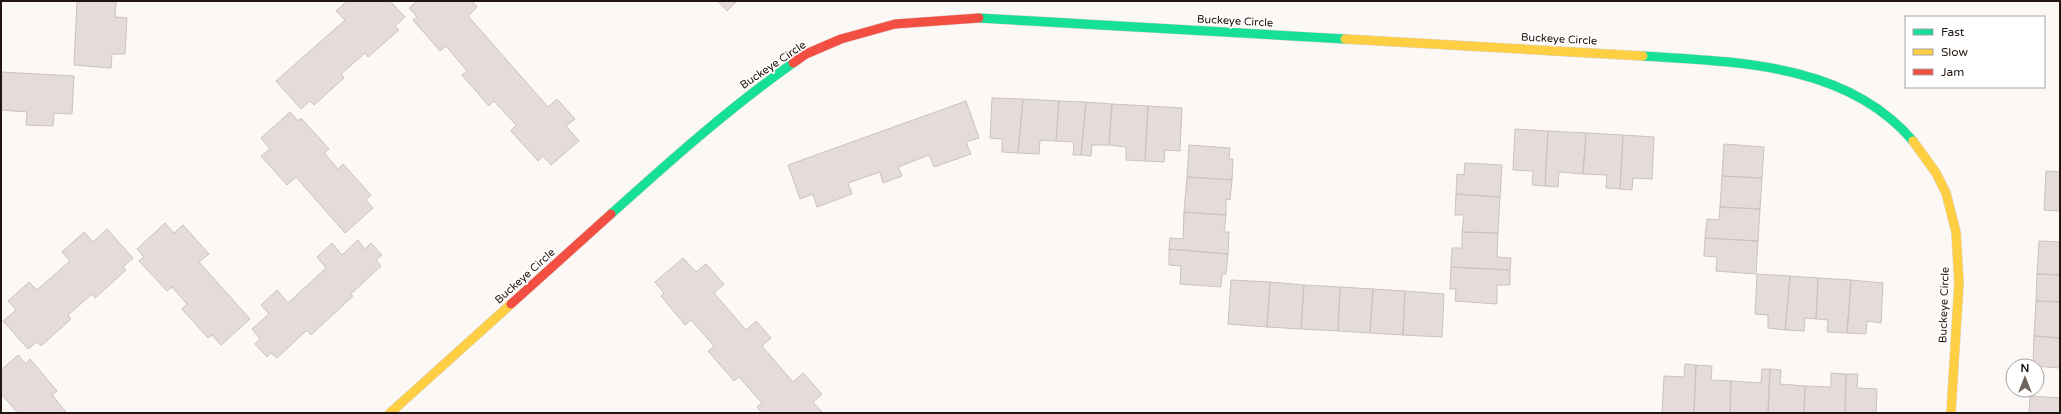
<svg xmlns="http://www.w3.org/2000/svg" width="2061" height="414" viewBox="0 0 2061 414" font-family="'Varela Round',sans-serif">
  <rect width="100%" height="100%" fill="#fbf8f6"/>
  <!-- building -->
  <path fill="#e4dbda" stroke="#cbc2c1" d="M77 1H116L115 17 127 18 125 54H112L111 68 74 65Z
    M347 1H390L405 17 395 26 399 30 368 57 365 53 341 74 344 78 314 105 310 101 301 109 276 81 345 20 336 11Z
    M417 1H472L477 7 468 16 548 107 557 99 575 119 566 126 579 141 551 165 543 156 538 161 511 131 516 125 494 101 489 106 462 75 467 71 446 46 440 51 413 20 417 17 409 8Z
    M718 1H737L727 11Z
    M1 72 74 76 72 114 54 113 53 126 26 125 27 112 1 110Z
    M992 98 1023 99 1018 153 1002 152V139L990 138Z
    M1023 99 1059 101 1056 141 1040 140 1039 154 1018 153Z
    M966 101 979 138 966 142 971 154 934 167 929 155 898 167 902 176 883 183 880 172 848 183 852 194 817 207 813 194 800 199 788 165Z
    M1059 101 1086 102 1081 155H1073L1074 142 1056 141Z
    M1086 102 1112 104 1109 145H1092L1091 156 1081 155Z
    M1112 104 1148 106 1145 161 1126 160V147L1109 145Z
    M1148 106 1182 108 1180 151 1165 150 1164 162 1145 161Z
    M290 112 298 121 301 118 329 149 324 153 338 169 343 164 371 195 366 200 373 208 345 233 296 177 287 185 261 156 270 149 261 138Z
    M1515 129 1548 131 1545 186 1532 185 1533 171 1513 170Z
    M1548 131 1586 133 1583 174 1559 172 1558 187 1545 186Z
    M1586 133 1623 135 1620 189 1606 188 1607 175 1583 174Z
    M1623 135 1654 137 1652 179 1633 178 1632 190 1620 189Z
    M1724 144 1764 147 1762 178 1722 176Z
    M1189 145 1230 148 1229 159H1233L1232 180 1187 177Z
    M1465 163 1502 165 1500 197 1456 194 1457 174 1464 175Z
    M2046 171 2060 172V211L2044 210Z
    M1722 176 1762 178 1760 209 1720 207Z
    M1187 177 1232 180 1230 200 1226 199V215L1184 212Z
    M1456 194 1500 197 1498 233 1462 232 1464 215H1455Z
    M1720 207 1760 209 1758 241 1705 238 1707 219 1719 220Z
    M1184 212 1226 215 1224 232H1229L1228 254 1169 249 1170 238 1183 239Z
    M165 223 174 233 183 225 209 254 199 262 250 319 221 345 212 335 208 338 182 309 187 304 172 287 167 291 139 261 144 257 137 249Z
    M107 229 133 258 123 267 126 270 95 298 92 294 68 315 71 319 41 346 37 342 28 349 3 321 16 310 8 301 29 282 37 290 70 261 62 252 84 232 93 242Z
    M1462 232 1498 233 1497 257 1511 258 1510 270 1451 267 1452 248H1462Z
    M1705 238 1758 241 1756 274 1716 271 1717 257 1704 256Z
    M358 240 365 249 371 243 382 255 376 260 381 266 351 294 353 296 311 335 307 330 277 358 271 353 267 357 255 344 260 339 252 329 269 314 261 305 277 290 288 303 326 268 317 257 332 243 342 255Z
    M2039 241 2060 242V275L2037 274Z
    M1169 249 1228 254 1226 274H1222L1221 287 1180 284 1181 266 1169 265Z
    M683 258 696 272 706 264 724 284 714 293 746 330 756 321 771 338 762 346 793 382 803 373 822 394 813 402 823 413H762L757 407 762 403 739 377 734 381 708 351 714 346 691 320 685 325 661 296 664 293 655 282Z
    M1451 267 1510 270V285H1497V304L1455 301 1456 289H1450Z
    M1757 274 1790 276 1785 330 1768 328V315L1755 314Z
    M2037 274 2060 275V302L2036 301Z
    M1790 276 1818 278 1816 319 1805 318 1804 331 1785 330Z
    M1818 278 1851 280 1847 333 1827 332 1828 320 1816 319Z
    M1231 280 1270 282 1267 327 1228 324Z
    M1851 280 1883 283 1881 323 1867 321 1866 334 1847 333Z
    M1270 282 1304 285 1301 329 1267 327Z
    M1304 285 1340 287 1338 331 1301 329Z
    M1340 287 1373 289 1370 333 1338 331Z
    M1373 289 1405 291 1403 335 1370 333Z
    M1405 291 1444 294 1442 337 1403 335Z
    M2036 301 2060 302V338L2034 336Z
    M2034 336 2060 338V368L2033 366Z
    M18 355 26 364 30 359 57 391 52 395 67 413H18L1 394V370Z
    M1685 364 1696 365 1694 413H1662L1664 376 1684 377Z
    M1696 365 1712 366 1711 380 1731 381 1730 413H1694Z
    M1762 369H1770L1768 413H1730L1731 381 1761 383Z
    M1770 369 1781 370 1780 384 1805 386 1804 413H1768Z
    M1831 373 1846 374 1845 413H1804L1805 386 1831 387Z
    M1846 374H1858L1857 388 1877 389 1876 413H1845Z
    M2030 396 2060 398V413H2029Z"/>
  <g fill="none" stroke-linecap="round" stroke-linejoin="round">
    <!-- fast casing -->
    <g stroke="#dbd3ce" stroke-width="10">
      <path id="fast" d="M979 18 1345 39
        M1643 56C1737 62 1847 63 1913 141
        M611 214C670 161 728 109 793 63"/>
    </g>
    <!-- slow casing -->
    <g stroke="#dbd3ce" stroke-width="10">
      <path id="slow" d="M1345 39 1643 56
        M1913 141 1936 173 1946 193 1956 232 1959 282 1951 413
        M390 413 511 304"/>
    </g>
    <!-- jam casing -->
    <g stroke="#dbd3ce" stroke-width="10">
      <path id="jam" d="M793 63 806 54 841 39 895 24 979 18
        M511 304 611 214"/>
    </g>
    <!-- fast -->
    <use href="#fast" stroke="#16e098" stroke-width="9"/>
    <!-- slow -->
    <use href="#slow" stroke="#ffcf43" stroke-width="9"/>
    <!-- jam -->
    <use href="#jam" stroke="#f24e42" stroke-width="9"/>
  </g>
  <g text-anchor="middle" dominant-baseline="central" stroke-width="3.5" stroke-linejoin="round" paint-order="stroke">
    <!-- street labels -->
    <g font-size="11" fill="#21150e" stroke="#fff">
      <text transform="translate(1235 21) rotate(3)">Buckeye Circle</text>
      <text transform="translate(1559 39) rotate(3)">Buckeye Circle</text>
      <text transform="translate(773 65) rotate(-34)">Buckeye Circle</text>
      <text transform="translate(525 276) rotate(-42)">Buckeye Circle</text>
      <text transform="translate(1944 305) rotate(-88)">Buckeye Circle</text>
    </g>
  </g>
  <!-- border -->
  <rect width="2061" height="414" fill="none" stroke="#21150e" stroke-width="4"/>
  <!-- legend -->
  <rect x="1905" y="16" width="140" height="72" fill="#ffffff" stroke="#a6a19f"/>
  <rect x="1913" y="29" width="20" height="6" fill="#16e098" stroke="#a6a19f"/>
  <text x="1941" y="36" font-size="12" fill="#21150e">Fast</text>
  <rect x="1913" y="49" width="20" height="6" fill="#ffcf43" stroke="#a6a19f"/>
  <text x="1941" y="56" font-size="12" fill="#21150e">Slow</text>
  <rect x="1913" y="69" width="20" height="6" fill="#f24e42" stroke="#a6a19f"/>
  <text x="1941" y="76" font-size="12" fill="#21150e">Jam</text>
  <!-- north arrow -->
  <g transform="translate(2025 378)"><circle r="19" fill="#ffffff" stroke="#a6a19f"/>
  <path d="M0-3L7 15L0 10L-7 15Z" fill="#6d645f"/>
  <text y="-6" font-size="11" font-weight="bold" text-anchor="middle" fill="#21150e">N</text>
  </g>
</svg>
